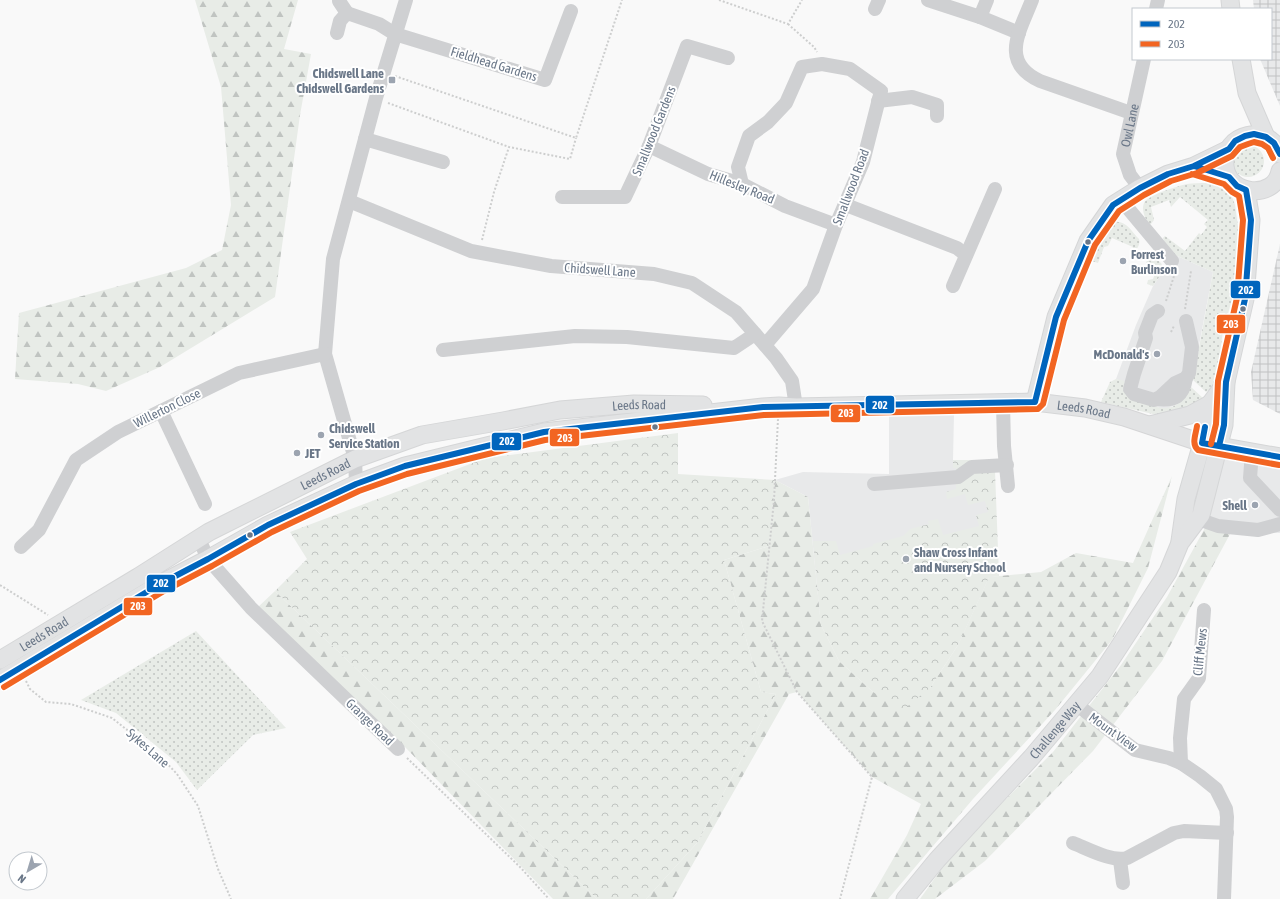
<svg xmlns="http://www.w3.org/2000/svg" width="1280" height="899" viewBox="0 0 1280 899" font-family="'Asap Condensed',sans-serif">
  <defs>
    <pattern id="industrial-grid" width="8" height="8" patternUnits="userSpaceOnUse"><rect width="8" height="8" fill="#e8e9ea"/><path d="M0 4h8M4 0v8" fill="none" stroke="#c0c2c3"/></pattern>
    <pattern id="grass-dots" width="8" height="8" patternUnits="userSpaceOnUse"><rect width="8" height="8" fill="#e8ece7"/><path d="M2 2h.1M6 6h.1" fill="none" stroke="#c0c4c1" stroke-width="1.8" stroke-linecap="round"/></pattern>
    <pattern id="forest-firs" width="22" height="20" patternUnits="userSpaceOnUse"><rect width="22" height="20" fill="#e8ece7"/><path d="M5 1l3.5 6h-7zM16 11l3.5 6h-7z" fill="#c0c4c1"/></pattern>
    <pattern id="park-crowns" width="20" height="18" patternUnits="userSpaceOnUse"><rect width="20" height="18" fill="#e8ece7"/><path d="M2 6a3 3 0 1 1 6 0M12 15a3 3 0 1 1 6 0" fill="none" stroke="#c0c4c1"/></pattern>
  </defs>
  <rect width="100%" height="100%" fill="#f9f9f9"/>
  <!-- built -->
  <path fill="#e8e9ea" d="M1175 255 1213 272 1191 387 1182 401 1169 408 1162 409 1126 395 1123 389 1125 382 1116 379 1136 325 1153 286Z
    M954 414 953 460H981L999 576 989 577 958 645 821 625 808 497 775 480 803 472 889 474V415Z
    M1222 458 1280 467V533L1253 532 1206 526Z"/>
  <!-- industrial -->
  <path fill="url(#industrial-grid)" d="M1253 0H1280V106L1260 59H1271V9H1254Z
    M1280 244V414L1253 400 1251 372Z"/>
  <!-- grass -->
  <path fill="url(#grass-dots)" d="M1232 161a16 16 0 1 1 32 0a16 16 0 1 1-32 0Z
    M1206 183 1215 185 1231 194 1235 205 1240 241 1237 282 1223 331 1216 380 1213 387 1206 392 1193 380 1213 272 1175 255 1164 241 1163 238 1165 236 1185 251 1199 233 1201 235 1207 227 1204 224 1208 220 1180 197 1171 207 1169 200 1151 207 1154 220 1151 224H1148C1145 217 1141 210 1144 203 1148 195 1178 186 1187 184 1193 183 1200 183 1206 183Z
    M1114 222C1126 220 1131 231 1139 239 1141 246 1135 252 1130 254L1133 247 1112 238 1108 246 1104 247 1098 263 1089 260C1095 249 1103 228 1114 222Z
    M1153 256 1161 263 1164 270 1153 286 1147 284 1148 280 1153 279 1156 271 1150 268 1146 263C1148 259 1149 257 1153 256Z
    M1116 379 1125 381 1123 389 1126 395C1154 406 1173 421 1191 387L1204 399 1200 405 1167 415 1153 414 1101 402 1110 382Z
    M196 631 286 728 253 735 197 790 176 762 116 713 81 700Z"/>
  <!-- forest -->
  <path fill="url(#forest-firs)" d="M195 0H298L284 49 311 54 300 115 275 297 160 367 106 391 78 384 15 379 19 313 186 268 222 250 231 205 221 87Z
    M1172 476 1148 568 1112 640 1055 710 973 799 888 899H870L907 835 921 804 872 777 797 692 789 694 673 899H646L697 843 776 694 761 692 724 560 769 546 775 480 808 497 821 625 839 661 873 692 930 688 958 645 989 577 1041 572 1076 553 1133 563Z
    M1206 526 1230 534 1162 661 1093 751 985 861 935 899H920L954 851 1053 752 1121 665 1167 597Z
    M275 591 597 899H553L404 746 257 608Z"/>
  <!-- park -->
  <path fill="url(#park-crowns)" d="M678 433V474L775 480 769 546 724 560 761 692 776 694 697 843 646 899H597L275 591 307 559 290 532 486 458Z
    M953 460H981L995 471 999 576 989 577 958 645 930 688 903 710 873 692 839 661 821 625 813 541H836L840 555 873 546V544L903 536 910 529 929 524 928 521 938 519 943 535 979 526 976 515 988 512 985 501 968 505 965 494 947 499 946 492 956 489V468H953Z"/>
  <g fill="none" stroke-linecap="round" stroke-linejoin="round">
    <!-- major casing -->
    <g stroke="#d5d6d7" stroke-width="19">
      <g id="major">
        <path d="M1230 0 1231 9"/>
        <path d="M1241 59 1247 93 1266 137"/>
        <path d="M1280 154C1270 122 1222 133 1225 166 1228 196 1275 200 1280 171"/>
        <path d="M1035 402 1056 317 1088 241 1113 205 1140 188 1168 174 1194 166 1229 149"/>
        <path d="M1150 425 1190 415 1210 404"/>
        <path d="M1180 541 1186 499 1202 443 1210 404 1226 382"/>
        <path id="s2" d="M0 660 138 577 209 532 355 459 422 435 503 421 560 410 634 404 703 405"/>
        <path id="s3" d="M0 680 160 584 208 559 268 525 356 484 405 466 544 432 763 407 779 406 796 407 1035 402 1085 408 1124 417 1202 443 1280 457"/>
        <path id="s4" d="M905 899 937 860 1031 758 1100 676 1168 572 1180 543 1201 515 1224 425 1226 382 1245 299 1251 220 1246 190"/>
      </g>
    </g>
    <!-- path -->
    <path stroke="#cdcece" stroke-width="2" stroke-dasharray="2 2" stroke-linecap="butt" d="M719 0 788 24 802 0
      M788 24 814 47 817 52
      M395 76 576 138 622 0
      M388 103 509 147
      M482 240 494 192 509 147 570 159 576 138
      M1166 301 1175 273
      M1185 309 1191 271
      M1171 332 1174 326
      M778 419 774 500 762 621 797 692 872 777 840 899
      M0 585 48 615
      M26 681 30 689 46 702 71 704 112 718 159 755 177 774 198 806 218 869 231 899
      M407 758 520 867 549 899"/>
    <!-- minor -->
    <g stroke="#cfd0d2" stroke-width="14">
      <path d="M928 0 980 17 1019 33"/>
      <path d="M1032 0C1020 31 999 62 1040 81L1131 113"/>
      <path d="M339 1 347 13"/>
      <path d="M875 9 879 0"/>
      <path d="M1156 9 1158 0"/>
      <path d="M980 17 987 0"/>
      <path d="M337 33 340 21 347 13 379 24 395 34 545 80 571 11"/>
      <path d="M878 101 912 97 937 105V116"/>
      <path d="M365 139 443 162"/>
      <path d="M649 146 708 174 742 184 785 206 836 225"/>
      <path d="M742 184 738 167 749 136 768 122 786 103 802 67 822 64 850 69 881 91 863 162 836 225 813 289 765 345"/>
      <path id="s1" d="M1140 188 1130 175 1123 154 1144 59"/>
      <path d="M562 197H625L649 146 687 46 728 58"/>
      <path d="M1121 200 1172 261"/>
      <path d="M349 201 471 251 551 266 654 274 692 283 736 312 776 358 792 381 796 407"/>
      <path d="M846 205 957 248 966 255"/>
      <path d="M953 286 995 189"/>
      <path d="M1158 311 1152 315 1145 333 1146 338 1134 374 1130 389 1134 394 1154 400 1160 397 1175 383 1186 378 1189 373 1192 347 1186 321"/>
      <path d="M443 350 575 336 627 337 734 348 755 334"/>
      <path d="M1157 399C1175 401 1183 397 1186 378"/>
      <path d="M1003 403 1004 446 1008 486"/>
      <path d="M161 411 205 504"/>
      <path d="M1252 452 1250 478 1280 510"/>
      <path d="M356 484 355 459 325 354 333 259 376 98 406 0"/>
      <path d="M874 484 958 477 972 467 1007 465"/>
      <path d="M1198 519 1218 526 1258 530 1280 524"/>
      <path d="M199 539 208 559 251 608 398 749"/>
      <path d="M21 547 39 530 76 460 118 432 239 373 325 354"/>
      <path d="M1076 704 1135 750 1169 758 1181 763 1200 776 1216 789 1226 809 1227 817 1224 899"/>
      <path d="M1181 763 1180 738 1184 699 1199 678 1204 610"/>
      <path d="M1073 843C1088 849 1112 862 1127 858L1174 833 1184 831 1227 833"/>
      <path d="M1120 860 1123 883"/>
    </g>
    <!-- major -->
    <use href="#major" stroke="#e2e3e4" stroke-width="17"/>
    <!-- bus-1 casing -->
    <g stroke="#fff" stroke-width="9">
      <path id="bus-1" d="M1194 166 1229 177 1237 186 1246 190 1251 220 1245 299 1226 382 1224 425 1219 446
        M1205 427 1202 443 1280 457
        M0 680 160 584 208 559 268 525 356 484 405 466 544 432 763 407 1035 402 1056 317 1088 241 1113 205 1140 188 1168 174 1194 166 1229 149 1235 141 1245 136 1254 134 1266 137 1274 143 1280 154"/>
    </g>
    <!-- bus-2 casing -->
    <g stroke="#fff" stroke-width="9">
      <path id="bus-2" d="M1192 174 1224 184 1232 192 1239 196 1243 220 1237 298 1218 381 1216 424 1211 444
        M1197 426C1196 434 1191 444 1198 450L1279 465
        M4 687 164 591 212 566 272 532 359 491 407 474 545 440 764 415 1038 409 1043 404 1064 320 1095 245 1119 211 1144 195 1171 181 1197 173 1232 156 1240 147 1248 144 1254 142 1262 144 1268 148 1273 158"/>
    </g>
    <!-- bus-1 -->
    <use href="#bus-1" stroke="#0065bd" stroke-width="6"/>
    <!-- bus-2 -->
    <use href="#bus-2" stroke="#f26522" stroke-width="6"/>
  </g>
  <!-- markers -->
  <g fill="#9ca4b0" stroke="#fff" stroke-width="1.5">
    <rect x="388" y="76" width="8" height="8" rx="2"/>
    <circle cx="1123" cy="261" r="4"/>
    <circle cx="1157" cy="354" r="4"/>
    <circle cx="321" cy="435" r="4"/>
    <circle cx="297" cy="453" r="4"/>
    <circle cx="1255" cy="505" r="4"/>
    <circle cx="906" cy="559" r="4"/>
  </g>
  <g fill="#6a7788" stroke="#fff" stroke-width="1.5">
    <circle cx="1088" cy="242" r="3.5"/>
    <circle cx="1243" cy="309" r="3.5"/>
    <circle cx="655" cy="427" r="3.5"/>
    <circle cx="250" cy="535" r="3.5"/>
  </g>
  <g text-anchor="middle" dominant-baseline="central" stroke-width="4" stroke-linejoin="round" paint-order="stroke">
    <!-- street labels -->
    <g font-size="13" fill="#6a7788" stroke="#fff">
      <text transform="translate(494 64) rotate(17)">Fieldhead Gardens</text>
      <text stroke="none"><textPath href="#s1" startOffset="68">Owl Lane</textPath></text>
      <text transform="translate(654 131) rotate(-68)">Smallwood Gardens</text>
      <text transform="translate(742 187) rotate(22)">Hillesley Road</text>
      <text transform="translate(851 187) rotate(-69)">Smallwood Road</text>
      <text transform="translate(600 270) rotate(4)">Chidswell Lane</text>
      <text stroke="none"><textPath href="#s2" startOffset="699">Leeds Road</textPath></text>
      <text transform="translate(167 408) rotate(-26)">Willerton Close</text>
      <text stroke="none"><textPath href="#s3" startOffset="1144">Leeds Road</textPath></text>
      <text stroke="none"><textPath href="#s2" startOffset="375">Leeds Road</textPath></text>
      <text stroke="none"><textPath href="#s2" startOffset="51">Leeds Road</textPath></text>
      <text transform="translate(1200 652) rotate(-84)">Cliff Mews</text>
      <text transform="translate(370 722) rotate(44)">Grange Road</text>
      <text stroke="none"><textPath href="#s4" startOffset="226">Challenge Way</textPath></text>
      <text transform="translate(1113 732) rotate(36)">Mount View</text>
      <text transform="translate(148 748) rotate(41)">Sykes Lane</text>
    </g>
    <!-- poi labels -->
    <g font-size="13" font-weight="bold" fill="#6a7788" stroke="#fff" text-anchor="start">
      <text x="384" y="73" text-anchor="end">Chidswell Lane<tspan x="384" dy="15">Chidswell Gardens</tspan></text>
      <text x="1131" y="254">Forrest<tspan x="1131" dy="15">Burlinson</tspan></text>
      <text x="1149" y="354" text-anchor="end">McDonald's</text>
      <text x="329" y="428">Chidswell<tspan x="329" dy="15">Service Station</tspan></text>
      <text x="305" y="453">JET</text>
      <text x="1247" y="505" text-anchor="end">Shell</text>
      <text x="914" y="552">Shaw Cross Infant<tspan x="914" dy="15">and Nursery School</tspan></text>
    </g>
  </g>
  <g stroke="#fff" stroke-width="1.5">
    <rect x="1230" y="280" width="31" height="19" rx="4" fill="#0065bd"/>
    <rect x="1216" y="314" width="30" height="20" rx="4" fill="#f26522"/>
    <rect x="865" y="395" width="30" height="19" rx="4" fill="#0065bd"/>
    <rect x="830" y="404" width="31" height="19" rx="4" fill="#f26522"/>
    <rect x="549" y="428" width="31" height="19" rx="4" fill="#f26522"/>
    <rect x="491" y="432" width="31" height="19" rx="4" fill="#0065bd"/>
    <rect x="146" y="574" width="30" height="19" rx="4" fill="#0065bd"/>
    <rect x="123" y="597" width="30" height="19" rx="4" fill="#f26522"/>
  </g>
  <g font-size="11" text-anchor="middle" font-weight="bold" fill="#fff">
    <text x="1246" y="294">202</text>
    <text x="1231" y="328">203</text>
    <text x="880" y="409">202</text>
    <text x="846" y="417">203</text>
    <text x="565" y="442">203</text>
    <text x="507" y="445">202</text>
    <text x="161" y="587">202</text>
    <text x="138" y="610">203</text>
  </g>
  <!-- legend -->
  <rect x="1132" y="8" width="140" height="52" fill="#ffffff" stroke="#c3c9cf"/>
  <rect x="1140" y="21" width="20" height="6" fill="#0065bd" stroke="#c3c9cf"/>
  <text x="1168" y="28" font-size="12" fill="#6a7788">202</text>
  <rect x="1140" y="41" width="20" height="6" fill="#f26522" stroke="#c3c9cf"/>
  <text x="1168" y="48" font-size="12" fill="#6a7788">203</text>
  <!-- north arrow -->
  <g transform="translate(28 871) rotate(218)"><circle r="19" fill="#ffffff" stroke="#c3c9cf"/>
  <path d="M0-3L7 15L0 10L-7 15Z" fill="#9ca4b0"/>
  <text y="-6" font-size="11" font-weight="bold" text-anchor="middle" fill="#6a7788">N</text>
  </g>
</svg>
